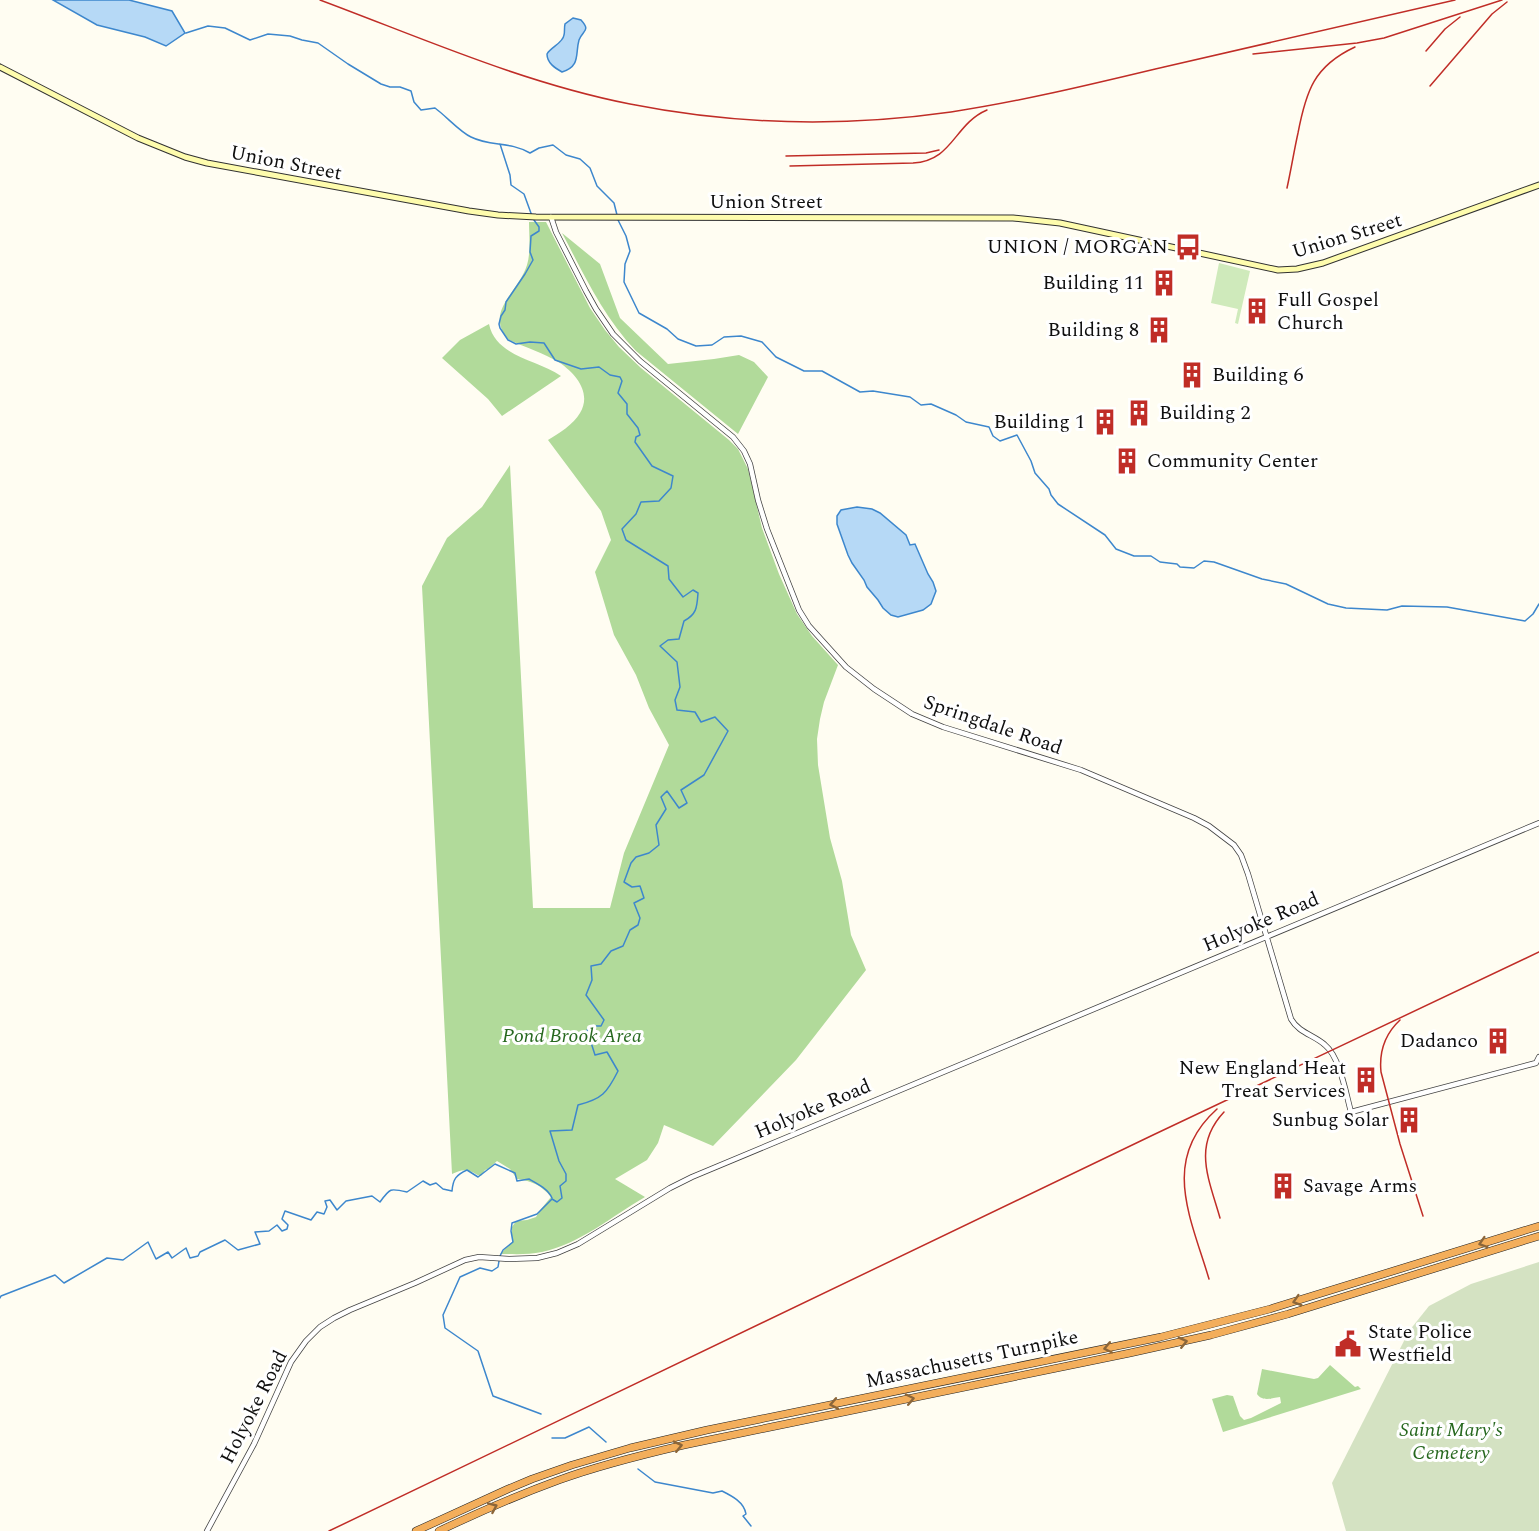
<svg xmlns="http://www.w3.org/2000/svg" width="1539" height="1531" viewBox="0 0 1539 1531" font-family="Spectral,serif">
  <rect width="100%" height="100%" fill="#fffdf2"/>
  <!-- green -->
  <path fill="#cfeabb" d="M1219 263 1250 271 1238 324 1235 323 1238 309 1211 303Z"/>
  <!-- forest -->
  <path fill="#b1da9a" d="M529 222H546L590 308 605 330 619 347 641 368 729 440 738 449 748 469 762 528 779 574 797 614 812 636 838 665 824 702 820 719 817 739 818 765 830 838 842 881 851 935 866 970 796 1060 713 1146 664 1125 658 1143 647 1160 615 1179 645 1197C612 1216 580 1244 542 1252 528 1255 514 1254 500 1254L512 1242V1227L516 1221 527 1220 536 1217 541 1209 551 1197C541 1185 532 1181 517 1179L510 1169 497 1161 488 1169 485 1170 481 1176C476 1175 474 1172 469 1171 463 1169 457 1172 452 1174L422 586 447 538 482 507 510 465 533 908H610L624 853 669 745 649 708 636 675 614 635 595 572 611 540 601 511 548 440C558 434 574 424 580 413 592 393 576 374 560 363 544 353 525 347 509 340 483 312 519 292 527 265 531 252 529 235 529 222Z
    M562 233 600 264 620 318 668 364 714 359 739 355 754 362 768 377 738 434 636 351C602 315 585 276 562 233Z
    M489 324C496 357 537 359 561 376L502 416 488 399 442 358 460 340Z
    M1330 1365 1355 1387 1358 1386 1361 1389 1223 1432 1212 1399 1227 1395 1233 1396 1240 1416 1244 1420 1251 1418 1281 1403 1280 1397C1272 1398 1262 1402 1257 1394L1262 1369 1314 1379 1318 1378Z"/>
  <!-- cemetery -->
  <path fill="#d4e2c2" d="M1539 1262V1531H1346L1332 1483 1409 1331 1429 1306 1471 1284Z"/>
  <!-- water -->
  <path fill="#b6d9f6" stroke="#3d87cd" stroke-width="1.5" d="M53 0H129L172 11 185 33 166 46 145 37 97 25Z
    M573 18 581 20C591 31 583 30 579 40 575 54 581 66 562 72 555 68 547 63 547 54 551 47 563 43 564 35 565 31 564 28 565 24Z
    M857 507 872 509 880 513 906 535 910 545 915 544 928 574 933 582 936 591 931 604 923 610 898 617 891 615 883 608 878 600 867 587 864 580 852 563 848 555 837 524V516L841 510Z"/>
  <g fill="none" stroke-linecap="round" stroke-linejoin="round">
    <!-- stream -->
    <path stroke="#3d87cd" stroke-width="1.5" d="M186 33 208 26 225 28 250 40 268 34 290 36 302 40 318 43 348 64 381 84 390 87H400L411 91 414 102 421 110 435 108C446 116 460 132 471 137 491 147 509 141 530 153L539 148 553 145 566 155 580 159 590 168 597 186 614 203 617 215
      M500 144 510 175 511 185 524 194 532 216
      M618 220 626 236 630 251 625 264 624 282 639 313 667 329 678 339 696 346 712 345 724 337 741 336 762 342 776 357 804 371H822L860 392 873 391 910 397 921 405 931 404 956 415 966 422 989 427 993 436 1000 441 1017 435 1031 461 1035 473 1049 489 1051 495 1058 504 1105 535 1116 549 1134 556H1151L1160 562 1177 564 1180 567 1194 568 1204 561 1214 562 1262 579 1286 584 1328 604 1346 608 1387 610 1402 606 1447 607 1525 621 1533 614 1539 604
      M500 1256 503 1250 513 1242 511 1231 512 1223 537 1214 552 1199 557 1202 562 1198 560 1186 566 1181V1174L559 1161 550 1131 572 1130 578 1105C602 1099 607 1093 618 1071L607 1052 595 1055 587 1030 592 1026H601L604 1020 586 995 592 980 591 966 601 964 611 951 623 946 630 930 638 925 640 918 634 903 644 898 640 886 632 887 624 882 631 863 636 857 649 853 659 845 656 825 666 809 661 797 667 791 679 808 687 803 681 790 704 775 728 731 715 717 701 722 695 712 677 710 675 700 680 687 677 662 660 646 668 640 679 639 684 621C697 614 697 607 698 593L693 590 683 597 669 579 668 566 626 540 622 529 636 514 641 502 659 501 671 488 673 476 652 466 635 442 636 437 640 435 638 428 627 414V404L618 393 622 381 620 377 610 375 599 367 581 369 555 360 544 343 530 342 516 344 508 340 500 328 499 324 501 316 505 310 506 302 525 274 533 260 530 252 531 236 539 231V227L534 220
      M499 1261 498 1267 492 1271 480 1268 460 1277 443 1315 445 1328 478 1351 493 1396 541 1414
      M0 1298 1 1296 55 1275 64 1283 107 1258 123 1260 148 1242 156 1259 168 1252 172 1258 186 1248 190 1258 198 1256 200 1252 225 1240 238 1250 260 1244 255 1232 269 1231 277 1225 282 1231 287 1229 288 1225 282 1219 285 1211 311 1220 317 1212 324 1214 327 1207 325 1201 330 1200 337 1210 346 1201 372 1196 380 1202C390 1188 390 1188 407 1192L423 1181 430 1185 436 1183 443 1189 452 1191C453 1179 456 1175 467 1170L478 1177 495 1164 515 1173 517 1181 529 1179C538 1184 548 1189 552 1198
      M552 1438H565L589 1427 606 1442
      M638 1469 655 1482 713 1493 722 1491C732 1496 744 1502 746 1514L743 1516 751 1526"/>
    <!-- tertiary casing -->
    <g stroke="#424242" stroke-width="6">
      <path id="tertiary" d="M551 217 556 232 586 291 596 309 613 334 640 361 733 437 744 451 750 464 758 500 767 529 799 610 809 626 846 667 874 689 912 714 943 727 1081 770 1194 818 1209 826 1234 845 1241 855 1248 874 1291 1019C1299 1033 1314 1035 1325 1045 1340 1057 1346 1094 1351 1112L1536 1063 1539 1057
        M207 1531 254 1444 291 1362 306 1341 320 1327 334 1318 350 1310 415 1283 465 1260 479 1257 509 1259 537 1258 557 1253 578 1244 670 1188 692 1177 1539 823"/>
    </g>
    <!-- secondary casing -->
    <g stroke="#313131" stroke-width="7">
      <path id="secondary" d="M0 67 138 138 185 157 207 163 469 211 498 215 536 217 1013 218 1060 223 1278 270 1297 269 1323 263 1539 185"/>
    </g>
    <!-- motorway casing -->
    <g stroke="#202020" stroke-width="8">
      <path id="motorway" d="M416 1531 508 1489 532 1479 572 1465 630 1448 707 1430 1161 1337 1270 1309 1539 1226
        M439 1531C479 1512 518 1495 559 1480 600 1465 641 1455 684 1445L1130 1353 1211 1335 1288 1314 1539 1236"/>
    </g>
    <!-- tertiary -->
    <use href="#tertiary" stroke="#fff" stroke-width="4.5"/>
    <!-- secondary -->
    <use href="#secondary" stroke="#fefcad" stroke-width="5"/>
    <!-- motorway -->
    <use href="#motorway" stroke="#f3ae5b" stroke-width="7"/>
    <!-- rail -->
    <path stroke="#c02d27" stroke-width="1.5" d="M320 0C422 38 523 83 630 104 736 125 845 127 951 112 1023 101 1093 84 1164 67 1261 45 1358 23 1455 0
      M1426 51 1445 29 1460 17
      M1253 54 1357 43 1384 38 1502 0
      M1430 86 1492 14 1507 2
      M786 156 926 153 939 150
      M790 166 913 163C953 161 954 124 987 110
      M1287 188C1291 170 1294 151 1298 133 1306 91 1314 66 1355 47
      M1400 1020C1385 1034 1379 1052 1381 1072L1400 1144 1423 1216
      M1220 1218C1209 1179 1192 1146 1224 1112
      M1209 1279C1191 1218 1160 1160 1217 1109
      M329 1531 1153 1135 1539 952"/>
  </g>
  <!-- one-way arrows -->
  <defs><path id="oneway-chevron" d="M-2-3.5L2.5 0L-2 3.5" fill="none" stroke-width="1.6" stroke-linecap="round" stroke-linejoin="round" transform="scale(1.5)"/></defs>
  <g stroke="#8c6639">
    <use href="#oneway-chevron" transform="translate(1483 1243) rotate(163)"/>
    <use href="#oneway-chevron" transform="translate(1297 1301) rotate(163)"/>
    <use href="#oneway-chevron" transform="translate(1183 1342) rotate(-13)"/>
    <use href="#oneway-chevron" transform="translate(1108 1348) rotate(168)"/>
    <use href="#oneway-chevron" transform="translate(910 1399) rotate(-12)"/>
    <use href="#oneway-chevron" transform="translate(834 1404) rotate(169)"/>
    <use href="#oneway-chevron" transform="translate(678 1446) rotate(-13)"/>
    <use href="#oneway-chevron" transform="translate(493 1507) rotate(-24)"/>
  </g>
  <!-- icons -->
  <defs>
    <g id="bus-bare" transform="scale(2.07)"><path d="M-5-6H5V4H4V6H2V4H-2V6H-4V4H-5ZM-3.5-4V0h7V-4ZM-3.5 1.2v1.5H-2V1.2ZM2 1.2v1.5H3.5V1.2Z" fill="#c02d27" stroke="#fff" stroke-width="2.5" paint-order="stroke"/></g>
    <g id="building-bare" transform="scale(2.07)"><path d="M-4-6H4V6H1V3H-1V6H-4ZM-2.5-4.3h1.7v1.8h-1.7ZM.8-4.3h1.7v1.8H.8ZM-2.5-1h1.7V.8h-1.7ZM.8-1h1.7V.8H.8Z" fill="#c02d27" stroke="#fff" stroke-width="2.5" paint-order="stroke"/></g>
    <g id="civic-bare" transform="scale(2.07)"><path d="M-.6-6.5H3V-4.5H.6V-3L4-1V1h2V6H-6V1h2V-1L-.6-3ZM-1.2 2.5V6h2.4V2.5Z" fill="#c02d27" stroke="#fff" stroke-width="2.5" paint-order="stroke"/></g>
  </defs>
  <g fill-rule="evenodd">
    <use href="#bus-bare" x="1188" y="247"/>
    <use href="#building-bare" x="1164" y="283"/>
    <use href="#building-bare" x="1257" y="311"/>
    <use href="#building-bare" x="1159" y="330"/>
    <use href="#building-bare" x="1192" y="375"/>
    <use href="#building-bare" x="1139" y="413"/>
    <use href="#building-bare" x="1105" y="422"/>
    <use href="#building-bare" x="1127" y="461"/>
    <use href="#building-bare" x="1498" y="1041"/>
    <use href="#building-bare" x="1366" y="1080"/>
    <use href="#building-bare" x="1409" y="1120"/>
    <use href="#building-bare" x="1283" y="1186"/>
    <use href="#civic-bare" x="1348" y="1344"/>
  </g>
  <g text-anchor="middle" dominant-baseline="central" stroke-width="6" stroke-linejoin="round" paint-order="stroke">
    <!-- street labels -->
    <g font-size="20" fill="#0f0f0f" stroke="#fff">
      <text transform="translate(286 163) rotate(11)">Union Street</text>
      <text x="766" y="202">Union Street</text>
      <text transform="translate(1347 236) rotate(-17)">Union Street</text>
      <text transform="translate(993 725) rotate(19)">Springdale Road</text>
      <text transform="translate(1261 922) rotate(-23)">Holyoke Road</text>
      <text transform="translate(813 1109) rotate(-23)">Holyoke Road</text>
      <text transform="translate(972 1359) rotate(-12)">Massachusetts Turnpike</text>
      <text transform="translate(254 1407) rotate(-63)">Holyoke Road</text>
    </g>
    <!-- poi labels -->
    <g font-size="20" fill="#0f0f0f" stroke="#fff" text-anchor="end">
      <text x="1168" y="247">UNION / MORGAN</text>
      <text x="1144" y="283">Building 11</text>
      <text x="1277" y="300" text-anchor="start">Full Gospel<tspan x="1277" dy="23">Church</tspan></text>
      <text x="1139" y="330">Building 8</text>
      <text x="1212" y="375" text-anchor="start">Building 6</text>
      <text x="1159" y="413" text-anchor="start">Building 2</text>
      <text x="1085" y="422">Building 1</text>
      <text x="1147" y="461" text-anchor="start">Community Center</text>
      <text x="1478" y="1041">Dadanco</text>
      <text x="1346" y="1068">New England Heat<tspan x="1346" dy="23">Treat Services</tspan></text>
      <text x="1389" y="1120">Sunbug Solar</text>
      <text x="1303" y="1186" text-anchor="start">Savage Arms</text>
      <text x="1368" y="1332" text-anchor="start">State Police<tspan x="1368" dy="23">Westfield</tspan></text>
    </g>
    <!-- park labels -->
    <g font-size="20" font-style="italic" fill="#27681f" stroke="#fff">
      <text x="572" y="1036">Pond Brook Area</text>
      <text x="1451" y="1430">Saint Mary's<tspan x="1451" dy="23">Cemetery</tspan></text>
    </g>
  </g>
</svg>
